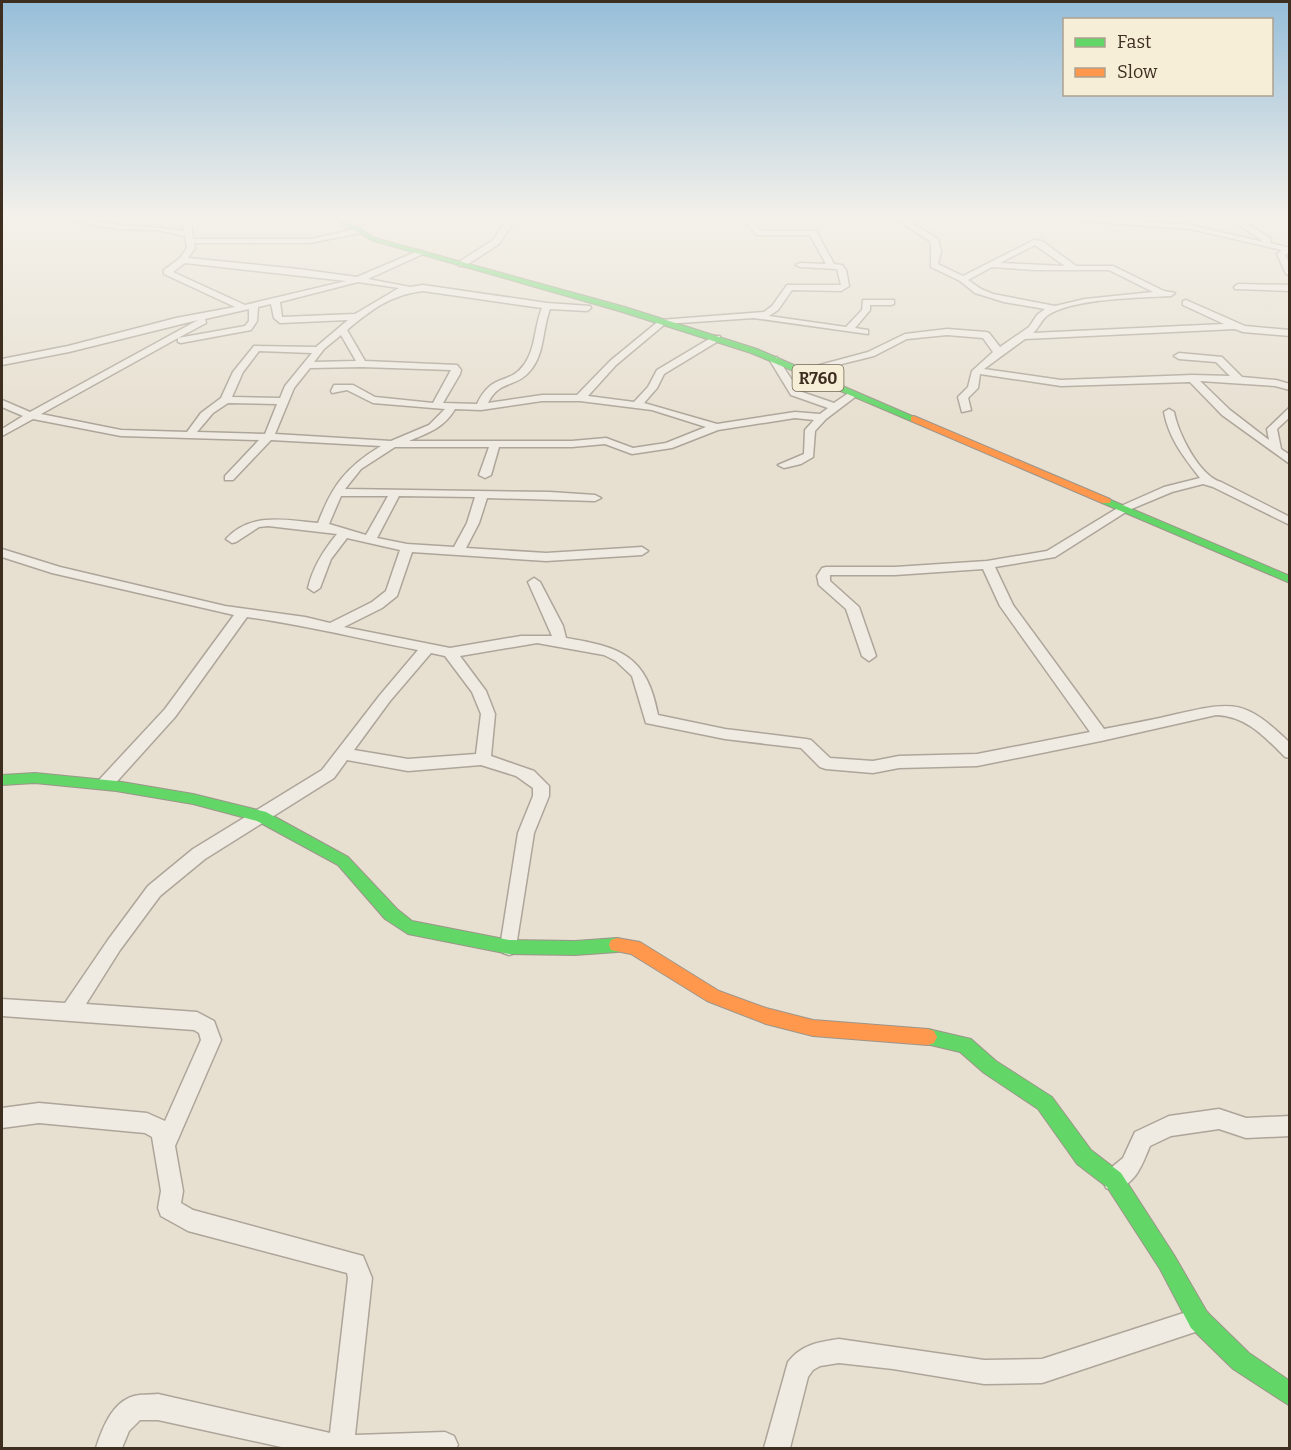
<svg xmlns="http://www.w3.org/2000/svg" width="1291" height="1450" viewBox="0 0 1291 1450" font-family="Bitter,serif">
  <rect width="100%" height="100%" fill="#e7e0d1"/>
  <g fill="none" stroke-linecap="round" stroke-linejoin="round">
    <!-- street casing -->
    <g stroke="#ada599" stroke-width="3">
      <path id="street" d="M44 216C70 216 94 222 119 225 141 227 162 227 184 231L182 216H190L193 239H310L357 229 361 231 360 233 310 243H194L195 248 188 258 298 269 357 277 420 250 424 252 423 254 368 279 410 287 423 285 547 303 590 306 591 308 587 311 550 309C542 330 545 355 529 372 515 388 499 380 488 403L542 395H577L610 361 660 320 764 312 772 306 787 285H841L837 269 800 267 796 265 800 263 826 264 810 235H757L739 216H747L762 231H816L834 264 842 265 846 270 849 286 841 291 792 290 778 310 769 316 846 327 862 310 863 300H894V304L891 305H870V310L855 328 868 330V334L754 318 665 324 616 365 588 396 634 402 648 387 657 370 714 336H720V340L664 374 657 388 644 403 717 424 795 412 820 414 828 408 791 395 769 359 777 357 799 391 834 403 850 392 859 394 826 419 815 431 813 457 801 464 784 468 778 465 804 454 805 430 814 420 795 418 718 430 672 448 632 454 605 444 572 447H499L491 475 485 478 479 475 489 447H395L361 469 345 489 550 492 595 495 601 498 595 501 487 498 479 523 466 548 546 553 642 547 648 551 642 555 546 561 412 552 397 596 382 608 344 627 450 648 521 636H552L528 582 534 578 540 582 563 626 566 638C621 647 647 656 658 715L725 729 806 739 811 740 830 758 873 761 899 756 977 754 1090 732 1000 606 983 569 895 575H830V581L859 607 876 656 869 661 862 656 846 609 819 585 817 576 822 568 826 567H895L987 561 1047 551 1121 506 1164 487 1200 478C1184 457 1169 439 1164 412L1169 409 1174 412C1178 433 1199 476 1221 482L1290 517V525L1213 487 1203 484 1172 492 1129 510 1055 557 995 567 1013 605 1104 729C1128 724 1153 720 1177 714 1235 701 1245 700 1290 743V758L1285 757C1264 736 1246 716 1216 715L1101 741 977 766 899 768 873 773 826 769 820 767 801 748 725 739 646 723 632 676 616 661 604 655 537 643 460 656 486 691 495 714 491 756 534 771 549 786V796L534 833 515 953 509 955 503 953 500 947 518 833 533 796V788L516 776 481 765 408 771 347 760 334 778 205 859 160 896 120 950 86 1004 197 1012 214 1021 221 1040 175 1146 183 1191 181 1203 193 1210 363 1256 372 1278 355 1435 445 1432 454 1436 458 1445 456 1448H286L158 1420H140L129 1431 122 1448H96C102 1429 112 1402 134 1396 141 1394 150 1395 158 1394L330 1433 348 1278 347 1273 188 1231 161 1216 158 1208 161 1191 152 1137 145 1133 39 1123 2 1128V1108L39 1103 147 1113 165 1121 201 1040 199 1033 194 1030 2 1016V999L65 1003 108 940 148 886 193 849 322 770 380 695 418 650C361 639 305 625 247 617L175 717 111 788H99L97 784 99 780 165 709 234 615 52 573 2 557V549L60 567 225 606 305 617 330 623 372 602 386 591 400 550 347 538 331 559 320 588 314 592 308 588C313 567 323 551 337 534L268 526 259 527 236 542 232 543 226 539C251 512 285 520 318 523 332 486 346 467 381 446L271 440 233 480H225V476L259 440 121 436 33 419 2 436V429L23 416 2 407V400L30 412 198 320 69 352 2 365V359L68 346 176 318 235 307 164 274V270L180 258 187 248 185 236 157 230 119 229ZM185 263 346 281 245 305 173 272ZM358 282 399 288 355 314 282 317 280 302ZM423 291 542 308C534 327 536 350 523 366 509 385 492 372 477 404L443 403 460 374 461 370 457 365 365 361 347 330C371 310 390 295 423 291ZM271 304 274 318 280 323 348 320 316 347 254 346 233 372 221 398 201 413 187 432 121 430 41 414 178 338V342L181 343 251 330 257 321 258 307ZM249 309V321L245 326 178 338 206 323 205 319ZM341 335 356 361 314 362 324 349ZM259 351 312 353 285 386 280 398 232 397 243 372ZM362 367 451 370 433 403 375 397 353 385H334L331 391 332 393 347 390 373 403 445 409 429 425 391 441 275 434 294 388 310 368ZM542 401H580L652 410 706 427 666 443 633 448 606 438 572 441H409C428 433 444 428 455 409L481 410ZM228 403 277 404 265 434 197 432 213 413ZM341 496H388L366 535 329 524ZM399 496 475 497 467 523 454 547 407 544 377 538ZM431 653 445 656 472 692 481 714 476 754 408 759 354 750 390 701Z
        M371 216H383L350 228 343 226Z
        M510 216H518L499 244 465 266H459V262L493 240Z
        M892 216H901L938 239 941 251 938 264 963 276 1034 240 1042 241 1076 266H1113L1164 291 1175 293 1171 296C1139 298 1074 298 1048 315 1041 320 1039 328 1033 333L1224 324 1183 305V301L1186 300 1245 326 1290 330V336L1243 332 1235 329 1025 339 984 369 1061 380 1192 375 1230 376 1216 362 1179 359 1174 356 1179 353 1222 357 1242 377 1276 380 1290 384V390L1275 386 1200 381 1230 410 1269 440 1267 429 1290 407V417L1277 429 1281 449 1290 455V464L1222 415 1190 382 1061 386 980 374 978 388 968 398 971 410 962 412 958 397 968 387 972 371 993 352 983 338 947 335 907 339 874 356 801 374V370L868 352 905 334 947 329 986 332 989 333 1000 347 1029 327 1037 315 1045 309 1004 302 975 293 960 281 931 267V242ZM1035 245 1065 266 1000 263ZM992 267 1035 270H1109L1153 292 1085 299 1055 306 993 294 981 289 968 280Z
        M994 216H1070L1190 225 1264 242 1226 216H1235L1271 239 1270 243 1290 248V252L1285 255 1290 264V276L1286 274 1277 254 1282 250 1190 229 1053 219 998 218Z
        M1238 284 1290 285V291L1235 289 1234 287Z
        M1219 1109 1246 1118 1290 1116V1136L1246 1138 1219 1129 1171 1136 1150 1146C1141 1167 1137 1182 1114 1191L1106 1188 1103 1180 1106 1172 1123 1158 1135 1132 1169 1116Z
        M1199 1308 1207 1312 1211 1320 1207 1328 1042 1383 984 1384 893 1369 839 1363 820 1366 813 1370 808 1377 790 1448H764L788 1362C801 1345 818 1342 839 1339L984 1360 1042 1359Z"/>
    </g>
    <!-- fast casing -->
    <g stroke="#9c958a" stroke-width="2">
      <path id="fast" d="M331 216H339L375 238 625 307 757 349 919 419 911 421 751 353 619 311 371 240Z
        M1106 498 1290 576V583L1102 503 1101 501Z
        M35 773 116 781 193 794 266 812 348 857 397 909 412 921 509 940 575 941 617 938 623 940 625 945 623 950 617 952 575 955 509 954 408 934 385 919 338 865 257 821 193 804 116 791 35 783 2 785V775Z
        M928 1029 971 1039 996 1061 1052 1097 1091 1150 1121 1173 1174 1255 1207 1312 1249 1353 1290 1381V1406L1233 1369 1191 1328 1160 1269 1107 1187 1077 1164 1038 1109 984 1073 960 1052 922 1043 919 1037 922 1031Z"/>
    </g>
    <!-- slow casing -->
    <g stroke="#9c958a" stroke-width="2">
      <path id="slow" d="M914 416 1110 499 1111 501 1110 503H1102L911 421V417Z
        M617 938 640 942 719 991 766 1008 813 1020 928 1029 934 1031 937 1037 934 1043 928 1045 813 1036 766 1024 707 1001 631 954 611 950 609 945 611 940Z"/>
    </g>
    <!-- street -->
    <use href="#street" fill="#efebe3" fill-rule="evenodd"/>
    <!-- fast -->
    <use href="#fast" fill="#63d668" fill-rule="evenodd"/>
    <!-- slow -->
    <use href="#slow" fill="#ff974d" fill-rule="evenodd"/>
  </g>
  <!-- sky -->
  <linearGradient id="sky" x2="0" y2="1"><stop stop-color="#96bed9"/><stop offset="0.52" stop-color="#f4f1ea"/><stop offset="1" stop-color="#f4f1ea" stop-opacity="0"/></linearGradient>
  <rect width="1291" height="419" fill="url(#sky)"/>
  <g text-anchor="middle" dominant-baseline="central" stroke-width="4.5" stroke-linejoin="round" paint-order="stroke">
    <!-- shield labels -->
    <rect fill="#f7eed8" stroke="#756857" stroke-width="1.5" x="792.5" y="365" width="51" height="26" rx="4.5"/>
    <g font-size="16" font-weight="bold" fill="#3d2e20">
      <text x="818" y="378">R760</text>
    </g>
  </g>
  <!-- border -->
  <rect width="1291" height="1450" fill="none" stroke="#3d2e20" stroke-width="6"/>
  <!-- legend -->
  <rect x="1063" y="18" width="210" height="78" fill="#f7eed8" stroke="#ada18e" stroke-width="1.5"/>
  <rect x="1075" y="38" width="30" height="9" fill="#63d668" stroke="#ada18e" stroke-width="1.5"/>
  <text x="1117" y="48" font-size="18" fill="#3d2e20">Fast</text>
  <rect x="1075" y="68" width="30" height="9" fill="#ff974d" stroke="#ada18e" stroke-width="1.5"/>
  <text x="1117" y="78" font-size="18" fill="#3d2e20">Slow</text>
</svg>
